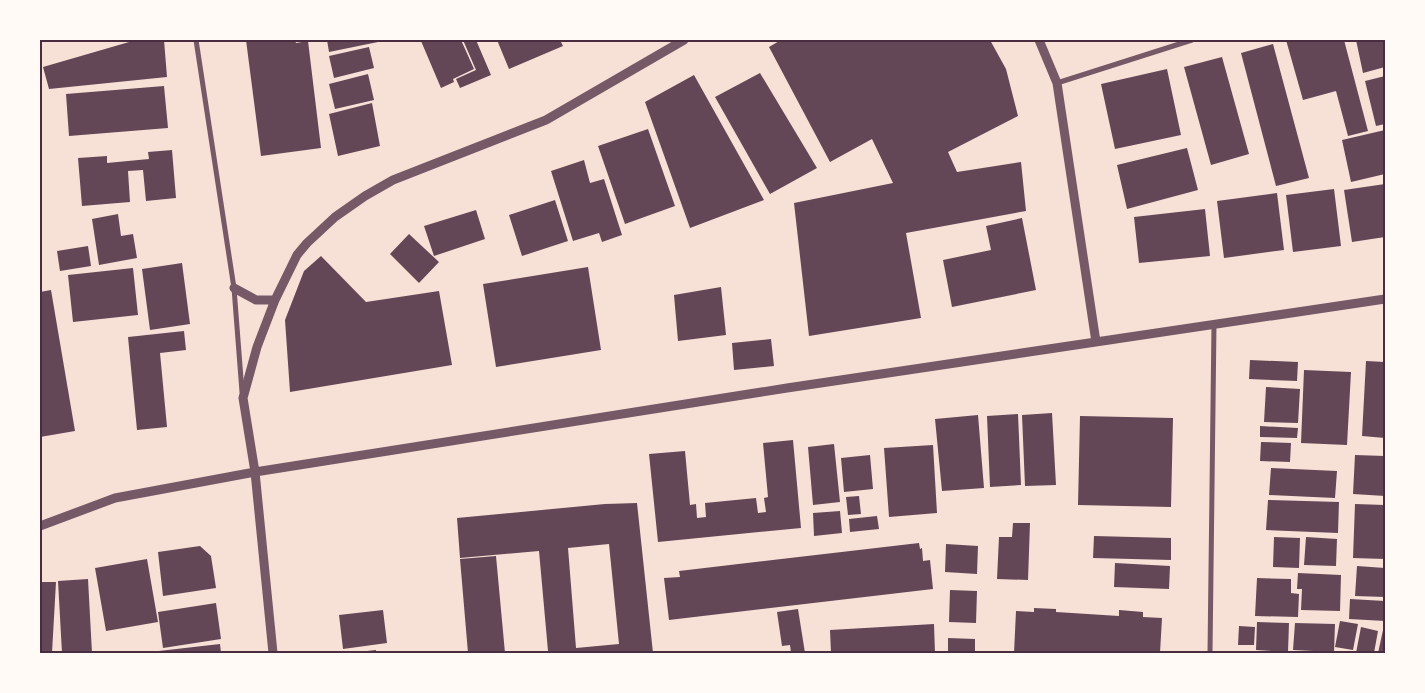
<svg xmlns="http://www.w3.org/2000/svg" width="1425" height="693" viewBox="0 0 1425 693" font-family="Arial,sans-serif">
  <rect width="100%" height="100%" fill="#f7e1d7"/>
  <!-- building -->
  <path fill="#644757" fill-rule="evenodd" d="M136 40H164L167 77 49 89 43 67Z
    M246 40H295L296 43 308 41 321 148 261 156Z
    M327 40H378V42L329 52Z
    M461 40 474 69 453 79 454 82 441 88 421 41Z
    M463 40H476L491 75 460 88 456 79 476 70Z
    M497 40H560L563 46 509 69Z
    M781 40H990L1006 69 1018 116 948 152 957 172 1021 162 1026 211 906 233 921 318 809 336 794 203 893 183 872 139 830 162 769 47Z
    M1286 40H1344L1368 131 1348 136 1336 91 1303 100Z
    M1356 40H1385V67L1363 73Z
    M1273 44 1309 178 1276 186 1241 53Z
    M369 47 374 68 334 78 329 56Z
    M1222 57 1249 154 1211 165 1184 67Z
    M1167 69 1181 135 1115 149 1101 84Z
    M760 73 817 168 770 194 715 97Z
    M368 74 374 100 335 109 329 84Z
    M694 75 764 200 690 228 645 102Z
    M1385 76V124L1376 126 1365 81Z
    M164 86 168 128 69 136 66 94Z
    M372 103 380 146 338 156 329 114Z
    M648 129 675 206 625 224 598 146Z
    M1385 130V174L1351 182 1342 140Z
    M1187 148 1198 190 1127 209 1117 165Z
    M172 150 176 198 146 201 143 170 128 171 130 202 82 206 78 158 107 156V163L149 159 148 152Z
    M584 160 590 183 604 179 622 235 602 242 599 233 573 241 551 171Z
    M1385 184V237L1352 242 1344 190Z
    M1334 189 1341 246 1293 252 1286 195Z
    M1277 193 1284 250 1224 258 1217 201Z
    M555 200 568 241 522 256 509 215Z
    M1205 209 1210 256 1139 263 1134 217Z
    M476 210 485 239 434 256 424 226Z
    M118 214 121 236 133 234 137 258 99 265 92 219Z
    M1022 218 1036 290 952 307 943 260 991 250 986 226Z
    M409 234 439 262 419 283 390 254Z
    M88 246 91 266 60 271 57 251Z
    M321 256 366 302 439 291 452 365 290 392 285 320 304 271Z
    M182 263 190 324 150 330 142 269Z
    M588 267 601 350 496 367 483 284Z
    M133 268 138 315 73 322 68 275Z
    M721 287 726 335 678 341 674 295Z
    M51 290 75 431 40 437V292Z
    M184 331 186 350 160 353 167 427 137 430 128 337Z
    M771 339 774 366 734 370 732 343Z
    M1250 360 1298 362 1297 381 1249 379Z
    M1366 361 1385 362V438L1362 436Z
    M1304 370 1351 372 1347 445 1301 443Z
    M1266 387 1300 389 1298 423 1264 422Z
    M1052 413 1056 485 1025 486 1022 415Z
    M1018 414 1021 485 990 487 987 416Z
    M978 415 984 488 942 491 935 419Z
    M1080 416 1173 418 1171 507 1078 505Z
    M1260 426 1298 428 1297 438 1260 437Z
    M793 440 801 528 658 542 649 454 685 451 690 505 696 504 697 518 706 517 705 503 756 498 758 513 766 512 764 498 768 497 763 443Z
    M1261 442 1291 443 1290 462 1260 461Z
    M834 444 840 502 813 505 808 447Z
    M933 445 937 513 889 517 884 448Z
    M870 455 873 489 844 492 841 458Z
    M1355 455 1385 456V496L1353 494Z
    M1271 468 1337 471 1335 498 1269 495Z
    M859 496 861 514 848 515 846 497Z
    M1268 500 1339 502 1338 533 1266 530Z
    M637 503 653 653H535V652L548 651 539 551 460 558 457 518 605 504ZM609 544 619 644 576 648 568 548Z
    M1355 504 1385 505V559L1353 558Z
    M840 511 842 533 814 536 813 513Z
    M877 516 879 529 850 532 849 519Z
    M1013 523H1030L1028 580 997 579 999 537H1012Z
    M1094 536 1171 538V560L1093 558Z
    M1274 537 1300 538 1299 568 1273 567Z
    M1306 537 1337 539 1336 566 1304 565Z
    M919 543 920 549 922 548 923 561 930 560 933 589 669 620 664 578 680 577 679 571Z
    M946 544 978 546 977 574 945 572Z
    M200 546 211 556 216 588 163 596 158 552Z
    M496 556 505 653H468L460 559Z
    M147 559 158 622 106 631 95 568Z
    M1115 563 1170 566 1169 589 1114 587Z
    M1357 566 1385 568V597L1355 596Z
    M1298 573 1341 575 1340 611 1301 610 1302 589H1297Z
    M1257 578 1291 579V593L1299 594 1298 617 1255 616Z
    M88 579 92 653H62L58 581Z
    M40 582H56L52 653H40Z
    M950 590 977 591 976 623 949 622Z
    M1350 599 1385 601V621L1349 619Z
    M216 603 221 639 163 648 158 612Z
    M1034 608 1056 609V612L1119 616V610L1143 612V617L1162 618 1160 653H1014L1016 611 1034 612Z
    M798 609 805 653H791L790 645 782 646 777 612Z
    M383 610 387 643 343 649 339 615Z
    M1340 621 1358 624 1353 650 1335 647Z
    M1257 622 1289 623 1288 652 1256 650Z
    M1295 623 1335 624 1334 652 1293 650Z
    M934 624 935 653H831L830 630Z
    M1239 626 1255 627 1254 645H1238Z
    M1361 627 1378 631 1374 653H1356Z
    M1383 630H1385V653H1378Z
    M948 638 975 639V653H948Z
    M220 644 221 653H150V652Z
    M376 650V653H358V652Z"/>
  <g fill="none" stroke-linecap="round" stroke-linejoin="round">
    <!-- minor -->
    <path stroke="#755966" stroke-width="5" d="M196 40 234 288 242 392
      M1057 83 1192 40
      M1210 653 1214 324"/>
    <!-- tertiary -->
    <path stroke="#755966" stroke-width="9" d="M1039 40 1057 83 1096 342
      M234 288 256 300H275
      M40 526 115 498 255 472 787 388 1385 299
      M273 653 255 472 243 398 257 347 275 300 297 255 307 243 335 217 365 196 393 180 546 120 684 40"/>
  </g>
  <!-- border -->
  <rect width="1425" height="693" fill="none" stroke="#fffaf5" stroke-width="82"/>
  <rect x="41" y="41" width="1343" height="611" fill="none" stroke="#4a2c40" stroke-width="2"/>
</svg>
